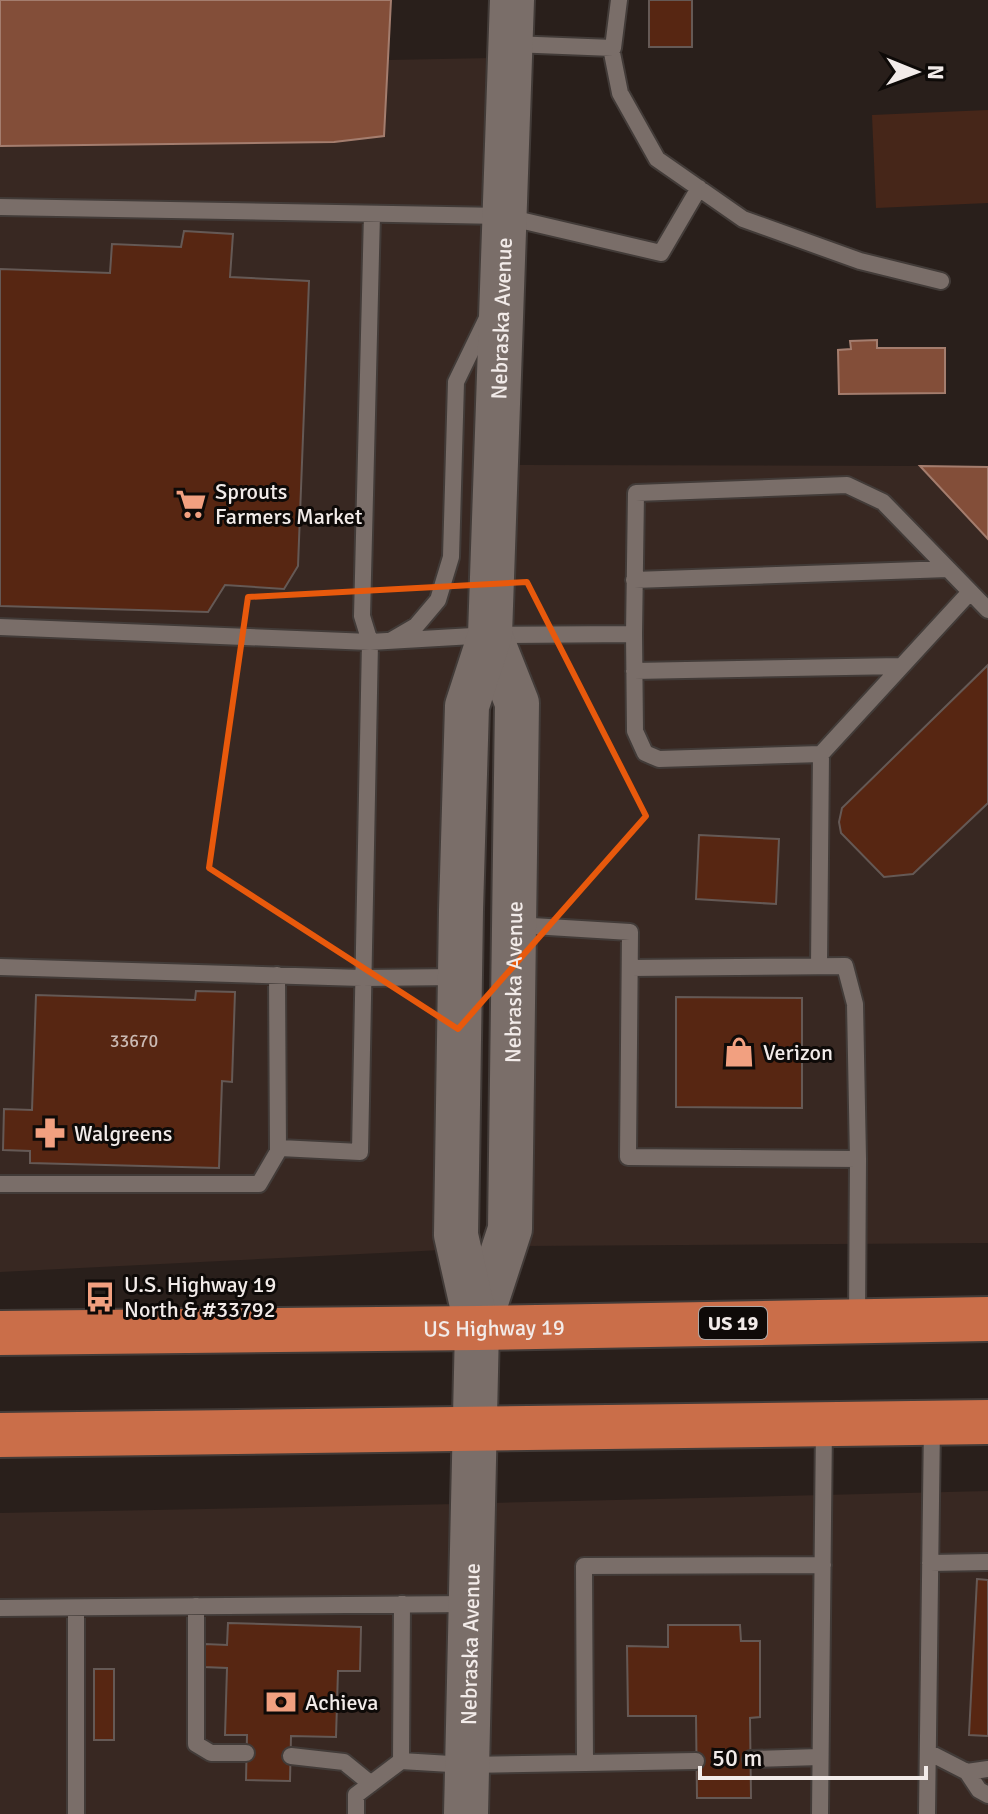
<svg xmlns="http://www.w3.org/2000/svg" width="988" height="1814" viewBox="0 0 988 1814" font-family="Signika,sans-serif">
  <rect width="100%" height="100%" fill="#291f1b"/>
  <!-- built -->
  <path fill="#382822" d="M492 58 473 624 468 626 472 635 442 1250 0 1272V146L334 142 384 135 388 60Z
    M517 465 920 466 988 539V1243L523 1246 509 635Z
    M988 1491V1814H484L492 1503Z
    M457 1504 448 1814H0V1513Z"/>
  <!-- green -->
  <path fill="#462619" d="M988 110V203L876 208 872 115Z"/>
  <!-- water -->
  <path fill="#834e39" stroke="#a47d6e" stroke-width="2" d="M0 0H391L384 136 334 142 0 146Z
    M877 340V348H945V393L839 394 838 350 851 349 850 341Z
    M920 466 988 467V539Z"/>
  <!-- building -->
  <path fill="#572612" stroke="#655955" stroke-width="2" d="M649 0H692V47H649Z
    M184 231 233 234 230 277 309 281 298 566 284 589 225 585 208 612 0 606V269L110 273 112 244 181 247Z
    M988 665V803L913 874 884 877 841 833 839 822 842 808Z
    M699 835 779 839 776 904 696 899Z
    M196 991 235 992 232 1082 222 1081 219 1168 30 1163V1151L3 1150 4 1109 32 1110 36 995 195 1000Z
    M676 997 802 998V1108L676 1107Z
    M977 1579 988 1580V1736L969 1735Z
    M228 1623 361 1627 360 1671H338L336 1737 291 1736 290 1781 246 1780 247 1735H225L227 1668 204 1667 205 1644 227 1645Z
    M668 1625H740L741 1641H760V1717L750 1718 751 1798H697L696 1716H628L627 1646 668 1647Z
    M94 1669H114V1740H94Z"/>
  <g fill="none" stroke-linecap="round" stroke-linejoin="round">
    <!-- lane casing -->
    <g stroke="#423b38" stroke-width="20">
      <path id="lane" d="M512 44 613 48 619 0
        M611 48 620 93 657 159 743 219 860 261 941 281
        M0 207 503 216 661 253 699 188
        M634 580 948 569
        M0 627 370 642 490 635 634 634 636 493 847 485 883 502 988 610
        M634 634 635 731 645 753 659 759 821 754 970 592
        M392 640 416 626 438 600 451 557 456 382 487 318
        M634 671 901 666
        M516 925 630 932 628 1157 858 1159 857 1319
        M819 966 821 754
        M0 967 362 978 458 977
        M630 968 845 966 855 1004 858 1159
        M277 975 278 1151
        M0 1184H259L280 1148 360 1152 370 642 362 616 372 214
        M930 1563 988 1562
        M196 1606V1744L211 1753H246
        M0 1608 470 1604
        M76 1608V1814
        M928 1752 967 1772 979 1790 988 1795
        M291 1756 344 1762 371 1784
        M751 1759 820 1757
        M401 1761 402 1604
        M585 1763 696 1761
        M967 1772 988 1769
        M356 1814V1795L401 1761 467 1765 585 1763 584 1566 823 1565
        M820 1814 824 1424
        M927 1814 932 1424"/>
    </g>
    <!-- secondary casing -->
    <g stroke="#423b38" stroke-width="48">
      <g id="secondary">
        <path id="s1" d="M478 1327 510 1229 517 703 490 635"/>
        <path id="s2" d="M466 1814 477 1328 456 1235 461 910 467 706 490 635 512 0"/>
      </g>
    </g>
    <!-- highway casing -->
    <g stroke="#423b38" stroke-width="48">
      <g id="highway">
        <path id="s3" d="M0 1333 477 1328 988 1319"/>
        <path d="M0 1435 988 1422"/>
      </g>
    </g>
    <!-- lane -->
    <use href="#lane" stroke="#7a6e69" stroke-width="16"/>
    <!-- secondary -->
    <use href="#secondary" stroke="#7a6e69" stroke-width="44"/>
    <!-- highway -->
    <use href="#highway" stroke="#ca6e49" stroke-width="44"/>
  </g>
  <!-- marked area -->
  <path fill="none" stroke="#e8590c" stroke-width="6" stroke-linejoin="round" d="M527 582 646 816 458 1029 209 868 248 597Z"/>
  <!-- icons -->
  <defs>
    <g id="supermarket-bare" transform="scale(2.4)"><path d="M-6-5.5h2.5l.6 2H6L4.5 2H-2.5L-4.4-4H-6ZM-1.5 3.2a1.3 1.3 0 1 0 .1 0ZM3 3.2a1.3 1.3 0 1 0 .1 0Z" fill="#f2a080" stroke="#0e0a08" stroke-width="2.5" paint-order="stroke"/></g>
    <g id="shop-bare" transform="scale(2.4)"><path d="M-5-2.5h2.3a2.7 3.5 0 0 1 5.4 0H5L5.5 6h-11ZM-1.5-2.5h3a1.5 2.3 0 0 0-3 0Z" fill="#f2a080" stroke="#0e0a08" stroke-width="2.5" paint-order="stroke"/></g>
    <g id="pharmacy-bare" transform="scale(2.4)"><path d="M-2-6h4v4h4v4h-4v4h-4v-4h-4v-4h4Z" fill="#f2a080" stroke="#0e0a08" stroke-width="2.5" paint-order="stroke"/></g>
    <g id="bus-bare" transform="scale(2.4)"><path d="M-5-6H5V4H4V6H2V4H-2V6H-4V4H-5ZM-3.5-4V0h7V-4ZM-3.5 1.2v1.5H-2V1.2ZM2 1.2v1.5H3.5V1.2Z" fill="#f2a080" stroke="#0e0a08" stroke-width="2.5" paint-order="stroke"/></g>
    <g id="bank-bare" transform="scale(2.4)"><path d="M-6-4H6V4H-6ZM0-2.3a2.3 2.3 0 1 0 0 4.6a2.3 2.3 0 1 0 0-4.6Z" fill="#f2a080" stroke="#0e0a08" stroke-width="2.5" paint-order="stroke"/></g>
  </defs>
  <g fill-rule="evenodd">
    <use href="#supermarket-bare" x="191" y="504"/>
    <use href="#shop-bare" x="739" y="1052"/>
    <use href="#pharmacy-bare" x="50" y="1133"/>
    <use href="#bus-bare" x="100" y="1297"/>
    <use href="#bank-bare" x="281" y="1702"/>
  </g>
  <g text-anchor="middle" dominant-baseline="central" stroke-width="6" stroke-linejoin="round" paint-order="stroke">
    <!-- number labels -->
    <g font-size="18" fill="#cbbab3">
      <text x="134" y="1041">33670</text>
    </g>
    <!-- shield labels -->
    <rect fill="#0e0a08" stroke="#aea8a6" stroke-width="2" x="699" y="1307" width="68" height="32" rx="6"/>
    <g font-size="20" font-weight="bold" fill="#f2ebe9">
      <text x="733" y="1323">US 19</text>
    </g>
    <!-- street labels -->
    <g font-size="22" fill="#f2ebe9" stroke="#0e0a08">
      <text stroke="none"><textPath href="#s2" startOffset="1502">Nebraska Avenue</textPath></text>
      <text stroke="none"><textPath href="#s1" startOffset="350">Nebraska Avenue</textPath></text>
      <text stroke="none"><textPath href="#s3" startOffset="494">US Highway 19</textPath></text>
      <text stroke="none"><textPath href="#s2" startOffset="170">Nebraska Avenue</textPath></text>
    </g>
    <!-- poi labels -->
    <g font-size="22" fill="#f2ebe9" stroke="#0e0a08" text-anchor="start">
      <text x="215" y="491">Sprouts<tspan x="215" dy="25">Farmers Market</tspan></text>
      <text x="763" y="1052">Verizon</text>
      <text x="74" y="1133">Walgreens</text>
      <text x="124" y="1284">U.S. Highway 19<tspan x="124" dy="25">North &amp; #33792</tspan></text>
      <text x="305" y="1702">Achieva</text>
    </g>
  </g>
  <!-- north arrow -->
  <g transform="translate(916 72) rotate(91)" stroke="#0e0a08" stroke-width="6" paint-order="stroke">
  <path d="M0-6L14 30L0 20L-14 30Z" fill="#f2ebe9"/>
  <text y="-12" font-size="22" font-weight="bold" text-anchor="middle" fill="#f2ebe9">N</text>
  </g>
  <!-- scale -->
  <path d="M700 1766v12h226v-12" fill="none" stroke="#f2ebe9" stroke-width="4"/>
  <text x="712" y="1766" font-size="24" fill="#f2ebe9" stroke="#0e0a08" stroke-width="6" paint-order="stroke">50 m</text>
</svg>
